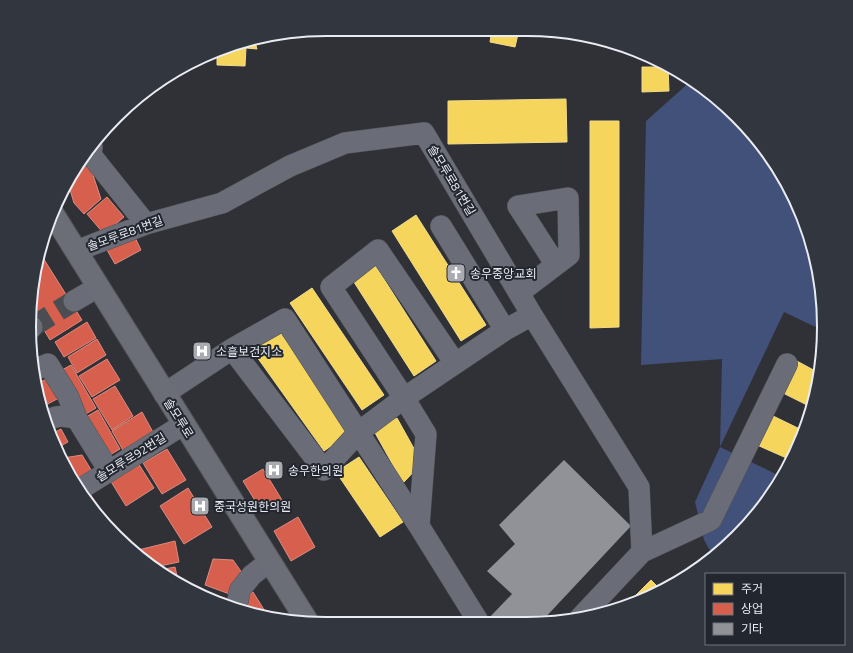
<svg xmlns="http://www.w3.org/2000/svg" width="853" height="653" viewBox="0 0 853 653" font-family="'Titillium Web','Noto Sans KR',sans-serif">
  <rect width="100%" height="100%" fill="#303136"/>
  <!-- green -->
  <path fill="#425179" d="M692 80 707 90 774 161 801 212 818 268 824 326V331L784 312 720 447 782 477 774 492 737 537 713 556 704 540 695 502 720 447 722 359 641 365 646 121Z"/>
  <!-- homes -->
  <path fill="#f6d55c" stroke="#f2dc89" d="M492 29 519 30 515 47 490 42Z
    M249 39H254L257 49 246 48 245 66 217 65V52Z
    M644 54 656 59H644Z
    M642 67H668L669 91 642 92Z
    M566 99 567 142 448 144V101Z
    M590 121H619V327L590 328Z
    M416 215 486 325 461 341 392 231Z
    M375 265 436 361 414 376 352 279Z
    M312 288 384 395 362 410 290 303Z
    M279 331 351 432 324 451 252 350Z
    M795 360 819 373 818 384 811 407 779 391Z
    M771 415 804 431 801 440 791 460 757 445Z
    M397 418 422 463 403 483 374 431Z
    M359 457 403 522 380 537 336 472Z
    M651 580 661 590 640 601 625 606Z"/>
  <!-- shops -->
  <path fill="#d6604d" stroke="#dc8a7f" d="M87 157 101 199 84 214 74 203 68 183 84 158Z
    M107 197 124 217 104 234 87 214Z
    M132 231 141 250 115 264 107 250Z
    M40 253 82 320 50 340 32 310 35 269Z
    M87 322 96 338 64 357 55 342Z
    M97 339 106 355 77 373 68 357Z
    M107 359 120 380 92 397 79 376Z
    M71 365 96 408 84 415 60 371Z
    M48 378 59 398 42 407 37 384Z
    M115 386 133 416 112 430 93 399Z
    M98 410 120 449 108 456 86 417Z
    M142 412 154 434 124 452 112 431Z
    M61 429 68 442 57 448 51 434Z
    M167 449 186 480 162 494 143 463Z
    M82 455 93 473 75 483 63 458Z
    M138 463 154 488 126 506 110 480Z
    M263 469 282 500 262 512 243 481Z
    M188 488 212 527 184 544 160 506Z
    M89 492 118 538 83 496Z
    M298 517 315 547 291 561 274 531Z
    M175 541 179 562 155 567 134 551Z
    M213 559 233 560 245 577 235 596 205 585Z
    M175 567 179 585 159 570Z
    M205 591 233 601 230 608 203 596Z
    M253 592 268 616 267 617 245 612 249 596Z"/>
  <!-- building -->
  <path fill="#919298" d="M564 460 631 526 542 621H491L488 619 512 594 487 571 515 544 499 525Z"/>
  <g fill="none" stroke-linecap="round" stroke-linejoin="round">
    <!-- minor-tunnel -->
    <path stroke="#4c4d52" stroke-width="21" stroke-dasharray="21 10" stroke-linecap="butt" d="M32 327 74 301"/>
    <!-- minor casing -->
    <g stroke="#4f5053" stroke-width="22">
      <path id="minor" d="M92 147 91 155 146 224
        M441 226 505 330 532 315
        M76 251 146 224 222 203 290 166 345 143 424 133 532 315 639 487 642 552
        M519 293 569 255 568 198 518 206 556 265
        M74 301 98 287
        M31 328 32 327
        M232 349 324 470 359 432 404 398 331 287 378 250 455 363
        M34 370 48 364 68 396 77 419
        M164 394 232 349 285 319 419 526 426 434 404 398 505 330
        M45 422C56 414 65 416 77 419L109 471
        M79 490 184 424
        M419 526 478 621
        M236 609 240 590 252 575 269 562
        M580 618 642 552 711 520 787 364"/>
    </g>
    <!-- major casing -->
    <g stroke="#4f5053" stroke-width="24">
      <path id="major" d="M53 214 307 621"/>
    </g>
    <!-- minor -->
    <use href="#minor" stroke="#6a6d77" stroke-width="21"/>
    <!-- major -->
    <use href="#major" stroke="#6b6d77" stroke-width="22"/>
  </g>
  <!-- icons -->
  <defs>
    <g id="church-square" transform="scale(1)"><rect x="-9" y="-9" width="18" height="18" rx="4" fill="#a9abb1" stroke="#22262f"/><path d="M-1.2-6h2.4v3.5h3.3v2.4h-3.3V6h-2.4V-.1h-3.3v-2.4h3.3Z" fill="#fff"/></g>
    <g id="hospital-square" transform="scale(1)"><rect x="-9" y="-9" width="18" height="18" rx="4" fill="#a9abb1" stroke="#22262f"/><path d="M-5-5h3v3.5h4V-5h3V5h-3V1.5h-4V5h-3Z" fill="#fff"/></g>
  </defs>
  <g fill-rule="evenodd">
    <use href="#church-square" x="456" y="273"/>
    <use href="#hospital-square" x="202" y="351"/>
    <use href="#hospital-square" x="274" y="470"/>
    <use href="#hospital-square" x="200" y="506"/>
  </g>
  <g text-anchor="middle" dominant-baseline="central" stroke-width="4" stroke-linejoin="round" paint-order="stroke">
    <!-- street labels -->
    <g font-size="12" fill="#eaecf3" stroke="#22262f">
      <text transform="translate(452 180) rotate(59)">솔모루로81번길</text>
      <text transform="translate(125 233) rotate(-20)">솔모루로81번길</text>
      <text transform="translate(179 418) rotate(58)">솔모루로</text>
      <text transform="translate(131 457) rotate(-32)">솔모루로92번길</text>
    </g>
    <!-- poi labels -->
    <g font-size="12" fill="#eaecf3" stroke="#22262f" text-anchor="start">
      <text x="470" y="273">송우중앙교회</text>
      <text x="216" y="351">소흘보건지소</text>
      <text x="288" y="470">송우한의원</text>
      <text x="214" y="506">중국성원한의원</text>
    </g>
  </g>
  <!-- crop -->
  <path d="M0 0H853V653H0ZM326 36H527A290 290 0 0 1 817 326V327A290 290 0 0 1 527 617H326A290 290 0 0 1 36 327V326A290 290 0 0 1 326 36Z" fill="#32363f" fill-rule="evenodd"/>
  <path fill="none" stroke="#eaecf3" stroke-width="2" d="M326 36H527A290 290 0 0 1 817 326V327A290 290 0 0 1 527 617H326A290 290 0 0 1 36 327V326A290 290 0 0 1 326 36Z"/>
  <!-- legend -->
  <rect x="705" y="573" width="140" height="72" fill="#22262f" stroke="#72757d"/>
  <rect x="713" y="583" width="20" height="12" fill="#f6d55c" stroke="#72757d"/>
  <text x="741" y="593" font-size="12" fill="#eaecf3">주거</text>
  <rect x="713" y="603" width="20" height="12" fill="#d6604d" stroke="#72757d"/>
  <text x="741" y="613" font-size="12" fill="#eaecf3">상업</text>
  <rect x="713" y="623" width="20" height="12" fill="#919298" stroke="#72757d"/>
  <text x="741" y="633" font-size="12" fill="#eaecf3">기타</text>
</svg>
